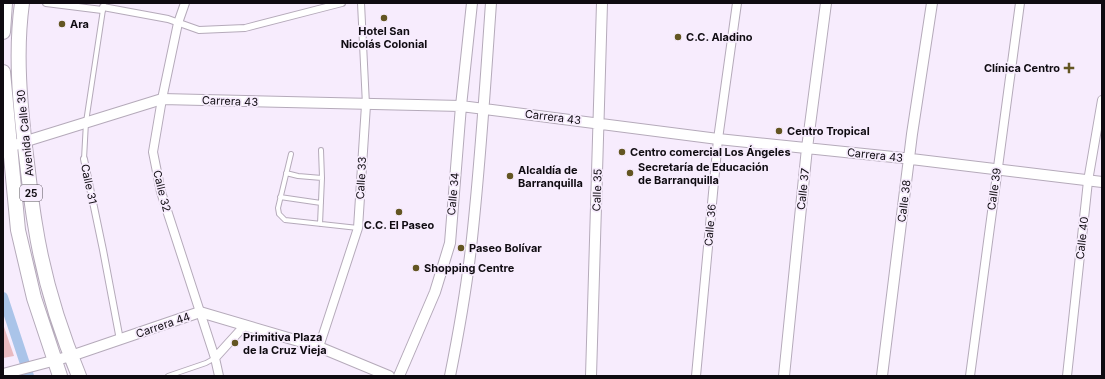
<svg xmlns="http://www.w3.org/2000/svg" width="1105" height="379" viewBox="0 0 1105 379" font-family="Inter,sans-serif">
  <rect width="100%" height="100%" fill="#f7ecfd"/>
  <!-- green -->
  <path fill="#e9bac0" d="M3 324 14 356 3 358Z"/>
  <g fill="none" stroke-linecap="round" stroke-linejoin="round">
    <!-- canal -->
    <path stroke="#aac4e9" stroke-width="10" d="M3 297 29 376"/>
    <!-- service casing -->
    <g stroke="#b5aaba" stroke-width="6">
      <path id="service" d="M321 150 322 178
        M291 154 278 208 279 214 285 220 358 228
        M84 159 86 122 104 3
        M286 173 298 176 322 178 320 224
        M280 197 321 203
        M168 376 206 363 215 358"/>
    </g>
    <!-- pedestrian casing -->
    <g stroke="#b5aaba" stroke-width="8">
      <path id="pedestrian" d="M46 3 102 10
        M361 3 366 105
        M103 7 168 19 199 30 245 28 342 3
        M84 159 103 250 120 340"/>
    </g>
    <!-- minor casing -->
    <g stroke="#b5aaba" stroke-width="10">
      <path id="minor" d="M185 3 178 23 162 99 153 152 161 192 215 358 219 376
        M319 347 358 228 366 105
        M215 358 245 325
        M696 376 718 139 737 3
        M970 376 1020 3
        M1067 376 1088 181 1102 100"/>
    </g>
    <!-- tertiary casing -->
    <g stroke="#b5aaba" stroke-width="12">
      <path id="tertiary" d="M3 153 9 147 33 139 162 99 461 106 718 139 903 158 1102 182
        M3 374 71 356 200 312 319 347 389 376
        M399 376 435 292 450 243 461 106 472 3
        M450 376C458 336 465 297 470 256 480 172 485 87 491 3
        M591 376 602 3
        M784 376 807 148 826 3
        M882 376 912 134 932 3"/>
    </g>
    <!-- trunk casing -->
    <g stroke="#b5aaba" stroke-width="16">
      <path id="trunk" d="M22 3C15 54 20 104 26 155 29 178 31 201 35 224 43 276 59 328 79 376
        M3 32 5 3
        M3 72 18 230 34 298 60 376"/>
    </g>
    <!-- service -->
    <use href="#service" stroke="#fff" stroke-width="4"/>
    <!-- pedestrian -->
    <use href="#pedestrian" stroke="#fff" stroke-width="6"/>
    <!-- minor -->
    <use href="#minor" stroke="#fff" stroke-width="8"/>
    <!-- tertiary -->
    <use href="#tertiary" stroke="#fff" stroke-width="10"/>
    <!-- trunk -->
    <use href="#trunk" stroke="#fff" stroke-width="14"/>
  </g>
  <!-- markers -->
  <g fill="#635522" stroke="#f7ecfd" stroke-width="1.5">
    <circle cx="384" cy="18" r="4"/>
    <circle cx="62" cy="24" r="4"/>
    <circle cx="678" cy="37" r="4"/>
    <path d="M1067 62h4v4h4v4h-4v4h-4v-4h-4v-4h4z"/>
    <circle cx="779" cy="131" r="4"/>
    <circle cx="622" cy="152" r="4"/>
    <circle cx="630" cy="173" r="4"/>
    <circle cx="510" cy="176" r="4"/>
    <circle cx="399" cy="212" r="4"/>
    <circle cx="461" cy="248" r="4"/>
    <circle cx="416" cy="268" r="4"/>
    <circle cx="235" cy="343" r="4"/>
  </g>
  <g text-anchor="middle" dominant-baseline="central" stroke-width="3.5" stroke-linejoin="round" paint-order="stroke">
    <!-- shield labels -->
    <rect fill="#f7ecfd" stroke="#554e58" stroke-width="1" x="20" y="185" width="22" height="16" rx="3"/>
    <g font-size="10" font-weight="bold" fill="#0f0b11">
      <text x="31" y="193">25</text>
    </g>
    <!-- poi labels -->
    <g font-size="11" font-weight="bold" fill="#0f0b11" stroke="#f7ecfd" text-anchor="start">
      <text x="70" y="24">Ara</text>
      <text x="384" y="31" text-anchor="middle">Hotel San<tspan x="384" dy="13">Nicolás Colonial</tspan></text>
      <text x="686" y="37">C.C. Aladino</text>
      <text x="1060" y="68" text-anchor="end">Clínica Centro</text>
      <text x="787" y="131">Centro Tropical</text>
      <text x="630" y="152">Centro comercial Los Ángeles</text>
      <text x="638" y="167">Secretaría de Educación<tspan x="638" dy="13">de Barranquilla</tspan></text>
      <text x="518" y="170">Alcaldía de<tspan x="518" dy="13">Barranquilla</tspan></text>
      <text x="399" y="225" text-anchor="middle">C.C. El Paseo</text>
      <text x="469" y="248">Paseo Bolívar</text>
      <text x="424" y="268">Shopping Centre</text>
      <text x="243" y="337">Primitiva Plaza<tspan x="243" dy="13">de la Cruz Vieja</tspan></text>
    </g>
    <!-- street labels -->
    <g font-size="11" fill="#0f0b11" stroke="#f7ecfd">
      <text transform="translate(230 101) rotate(2)">Carrera 43</text>
      <text transform="translate(553 117) rotate(7)">Carrera 43</text>
      <text transform="translate(25 133) rotate(-96)">Avenida Calle 30</text>
      <text transform="translate(875 155) rotate(6)">Carrera 43</text>
      <text transform="translate(361 178) rotate(-87)">Calle 33</text>
      <text transform="translate(89 184) rotate(78)">Calle 31</text>
      <text transform="translate(803 189) rotate(-84)">Calle 37</text>
      <text transform="translate(994 189) rotate(-82)">Calle 39</text>
      <text transform="translate(597 190) rotate(-88)">Calle 35</text>
      <text transform="translate(162 191) rotate(76)">Calle 32</text>
      <text transform="translate(453 194) rotate(-85)">Calle 34</text>
      <text transform="translate(904 201) rotate(-83)">Calle 38</text>
      <text transform="translate(710 225) rotate(-85)">Calle 36</text>
      <text transform="translate(1082 238) rotate(-84)">Calle 40</text>
      <text transform="translate(163 325) rotate(-19)">Carrera 44</text>
    </g>
  </g>
  <!-- border -->
  <rect width="1105" height="379" fill="none" stroke="#0f0b11" stroke-width="8"/>
</svg>
